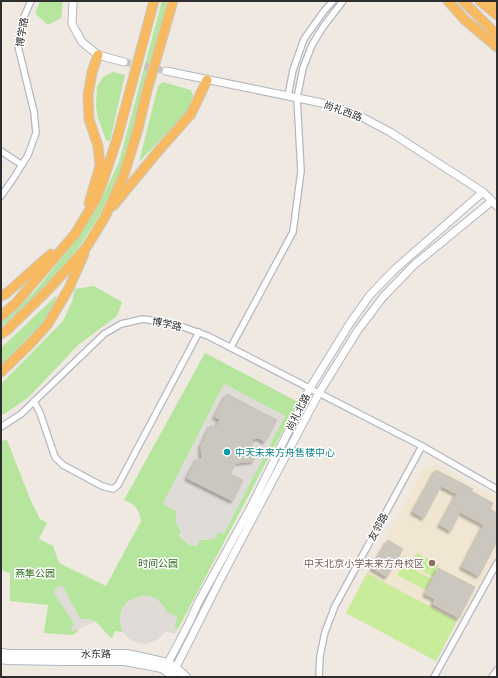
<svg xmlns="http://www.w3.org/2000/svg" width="498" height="678" viewBox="0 0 498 678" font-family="Ubuntu,'Noto Sans SC',sans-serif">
  <defs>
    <filter id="shadow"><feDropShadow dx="-2.5" dy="2.5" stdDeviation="1" flood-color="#0004"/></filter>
  </defs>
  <rect width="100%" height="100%" fill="#efe9e1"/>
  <!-- education -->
  <path fill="#f0e6d1" d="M438 465 497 499V553L464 616 457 621 436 661 346 613 424 467Z"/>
  <!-- green -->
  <path fill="#b6e59e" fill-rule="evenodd" d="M40 1H63L61 18 48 25 35 13Z
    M162 1H167L146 80 129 146 118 176 99 216 79 247 42 290 16 315 1 327V322L14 312 35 291 79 237 97 208 119 162Z
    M113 72 125 75 110 141 106 140 98 118 96 107 97 87 103 77Z
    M163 82 191 90 193 96 187 112 139 162 158 86Z
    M94 286 122 302 117 316 78 345 28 398 4 414H1V384L63 321 72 302 75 289Z
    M57 295 53 307 42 323 1 367V348Z
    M205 353 298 402 178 629 174 628 177 617 167 612 127 602C119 613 118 620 123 632L115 631 112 638C101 631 98 616 81 620L68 597 64 588 54 592 55 595 74 623 71 631 76 629 78 630 77 632 72 635 44 633 48 605 10 601V573L1 570V441L7 440 30 499 40 519 47 523 39 539 53 546 59 563 106 586 141 521C138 508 136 505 124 500ZM224 384 285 416 214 539 199 540 181 531 176 522V511L163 504Z"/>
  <!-- pitch -->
  <path fill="#c9ec9a" d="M417 553 439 565 433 577 411 565Z
    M403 564 432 579 426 590 397 575Z
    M367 573 457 621 436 661 346 613Z"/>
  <!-- plaza -->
  <path fill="#dfdcd8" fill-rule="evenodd" d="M224 384 285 416 224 534 219 532 214 539 199 540V543L197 546 189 545 181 538 178 535 181 531 176 522V511L163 504ZM227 394 276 420 265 442 259 438 252 439 254 461 236 463 230 474 243 480 233 501 187 478 198 458 202 460 201 446 211 426 216 428 220 419 215 416Z
    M58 586H62L64 588 68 597 81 620 87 619 96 621 88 625 81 628 77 632 78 630 77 629 74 631H71L74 623 55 595 54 591Z
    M141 596H149L157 599 162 604 167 612 177 617 174 628 178 629 175 634 165 631 161 637 157 640 146 644 139 643 132 641 127 637 123 632 120 624V617L122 609 127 602 134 598Z"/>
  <!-- building -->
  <path fill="#cbc7bf" stroke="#cbc5ba" filter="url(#shadow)" d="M227 394 277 420 265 442 259 438 252 439 254 461 236 463 230 474 243 480 233 501 187 478 198 458 202 460 201 446 211 425 216 428 220 419 215 417Z
    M436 470 473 489 471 491 493 503 490 509 497 513V541L479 576 462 567 484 525 460 512 451 531 440 525 457 494 441 486 424 518 413 512Z
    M388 540 403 549 387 577 372 568Z
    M438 568 475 587 459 618 433 604 435 599 425 594Z"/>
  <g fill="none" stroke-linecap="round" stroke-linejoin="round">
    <!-- tertiary-tunnel -->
    <path stroke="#c8c4bd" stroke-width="7" stroke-dasharray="7 3.5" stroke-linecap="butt" d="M124 62 166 71"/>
    <!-- minor casing -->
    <g stroke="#b4b7c1" stroke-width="8">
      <path id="minor" d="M288 96 293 70 304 39 324 11 333 1
        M1 151 22 165
        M1 196 13 179 28 155 36 133 34 112 18 46 23 19 31 1
        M231 347 293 232 301 171 297 98 303 68 312 45 323 27 343 1
        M34 401 40 413 55 457 63 465 102 486 113 489 118 485 199 332
        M1 427 21 414 104 334 121 324 143 319 175 324 208 336 422 446 497 489
        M319 677 320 656 325 632 335 606 422 446
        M434 677 497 563
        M492 677 497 670"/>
    </g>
    <!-- tertiary casing -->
    <g stroke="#b4b7c1" stroke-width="9">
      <path id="tertiary" d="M73 1 72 24 82 42 98 55 124 62
        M166 71 322 103 358 115 390 132 483 192 497 206
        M165 666 168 663 190 621 198 603 252 505 310 388 350 323 370 295 394 270 483 192
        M172 675 219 582 319 393 358 330 383 297 414 265 492 201"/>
    </g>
    <!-- secondary casing -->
    <g stroke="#b4b7c1" stroke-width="10">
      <path id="secondary" d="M1 653 8 654H127L168 663 176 668 186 677
        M1 659 7 660 63 661H125L162 668 174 677"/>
    </g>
    <!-- trunk casing -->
    <g stroke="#c9c9c9" stroke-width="11">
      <path id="trunk" d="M448 1 465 20 497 47
        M463 1 497 35
        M480 1 497 15
        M494 1 497 4
        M89 203 100 166 98 146 89 119 88 96 92 72 98 55
        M113 206 160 149 191 114 207 80
        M1 296 7 293 51 254
        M1 316 15 304 75 234 95 201 103 181 117 139 154 1
        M1 334 7 330 49 289 86 248 105 217 124 175 138 129 147 91 165 29 173 1
        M1 372 29 345 48 324 69 288 84 254"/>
    </g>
    <!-- minor -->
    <use href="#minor" stroke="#fff" stroke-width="5.5"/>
    <!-- tertiary -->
    <use href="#tertiary" stroke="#fff" stroke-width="7"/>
    <!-- secondary -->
    <use href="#secondary" stroke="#fff" stroke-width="8"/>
    <!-- trunk -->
    <use href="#trunk" stroke="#f8ba60" stroke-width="9"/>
  </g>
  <!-- markers -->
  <circle fill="#0f9aa8" stroke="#fff" stroke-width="1.5" cx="227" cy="452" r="4"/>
  <circle fill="#8d6e63" stroke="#fff" stroke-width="1.5" cx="432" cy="563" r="4"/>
  <g text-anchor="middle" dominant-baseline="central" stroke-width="3" stroke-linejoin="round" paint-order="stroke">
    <!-- street labels -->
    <g font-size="10" fill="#2e2e2e" stroke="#fff">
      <text transform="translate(22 32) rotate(-80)">博学路</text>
      <text transform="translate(343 111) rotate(20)">尚礼西路</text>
      <text transform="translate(167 324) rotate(12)">博学路</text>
      <text transform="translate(298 412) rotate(-63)">尚礼北路</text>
      <text transform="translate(378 527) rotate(-62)">友邻路</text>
      <text transform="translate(96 654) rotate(-1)">水东路</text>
    </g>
    <!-- culture labels -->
    <g font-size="10" fill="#0d838f" stroke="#fff" text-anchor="start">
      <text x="235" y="452">中天未来方舟售楼中心</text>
    </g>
    <!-- park labels -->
    <g font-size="10" fill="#2c6e1b" stroke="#fff">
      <text x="158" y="563">时间公园</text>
      <text x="35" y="573">燕隼公园</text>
    </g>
    <!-- education labels -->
    <g font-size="10" fill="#785e54" stroke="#fff" text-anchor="end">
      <text x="424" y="563">中天北京小学未来方舟校区</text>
    </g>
  </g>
  <!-- border -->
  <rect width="498" height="678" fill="none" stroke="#2e2e2e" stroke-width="4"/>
</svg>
